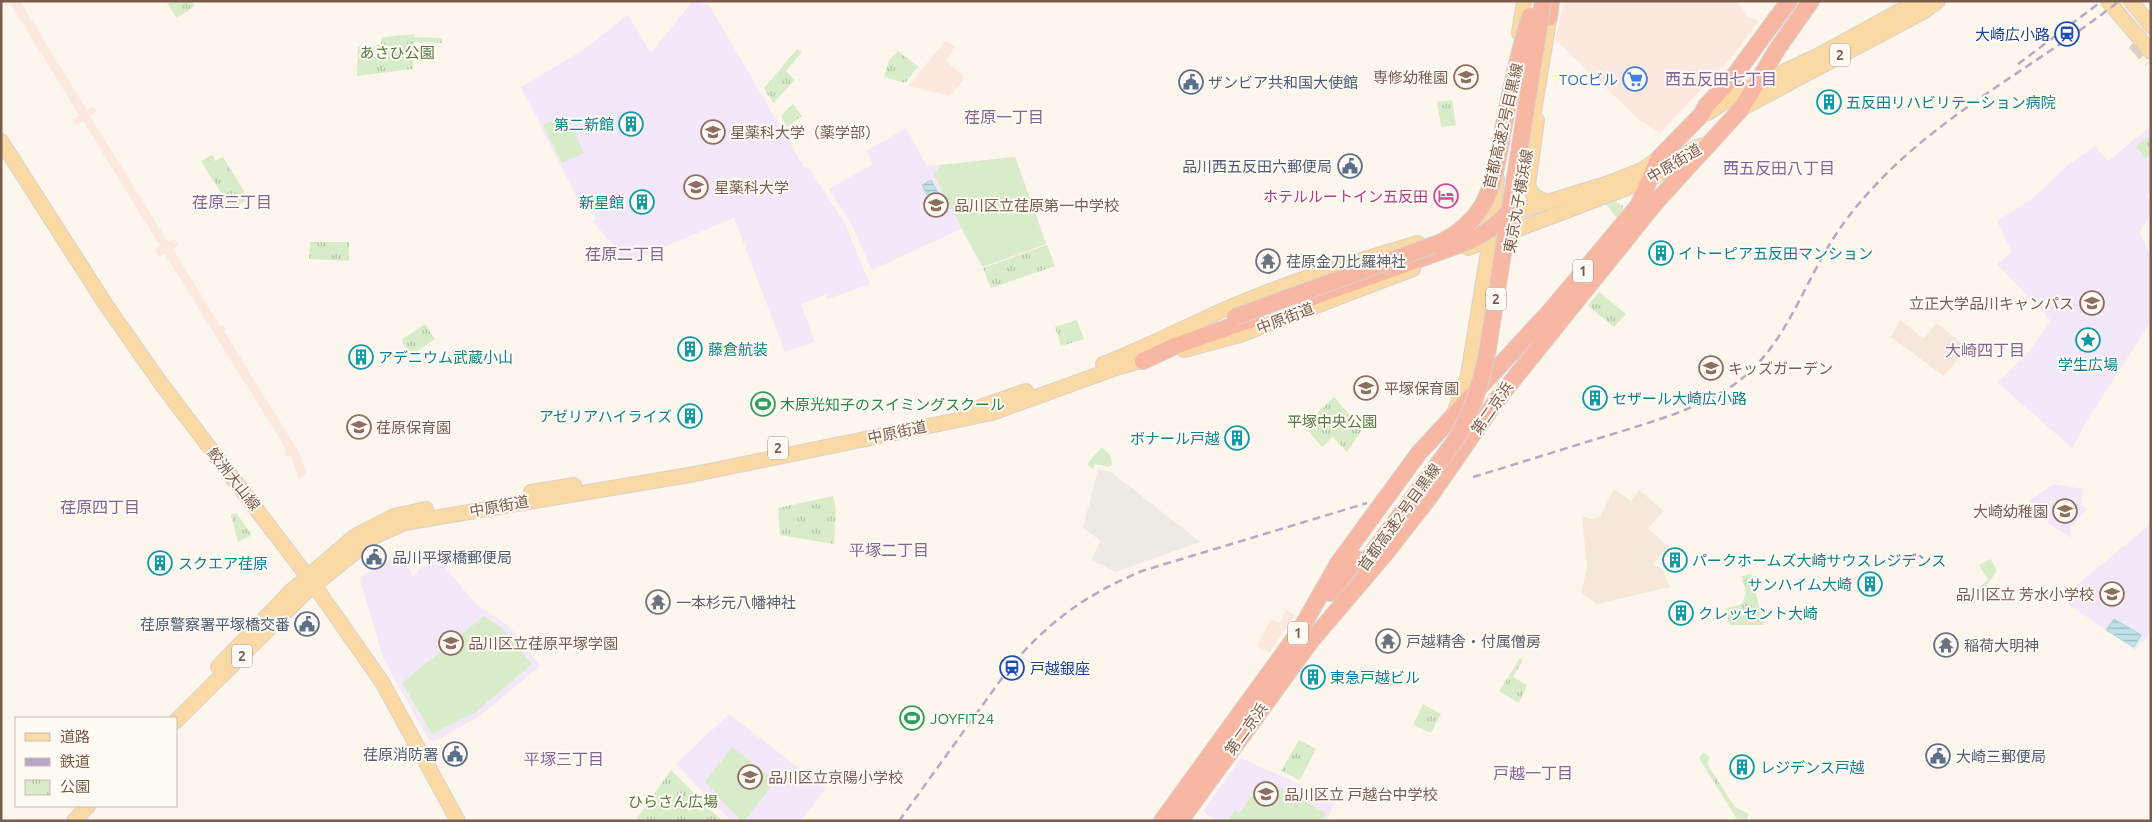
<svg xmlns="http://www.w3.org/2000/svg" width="2152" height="822" viewBox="0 0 2152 822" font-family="Ubuntu,'Noto Sans JP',sans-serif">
  <defs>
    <pattern id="park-tufts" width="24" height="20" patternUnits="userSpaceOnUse" patternTransform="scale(1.25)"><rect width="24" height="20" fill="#d8ecc9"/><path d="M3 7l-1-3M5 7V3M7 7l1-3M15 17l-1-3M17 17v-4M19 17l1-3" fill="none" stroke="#b4c2a5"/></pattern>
    <pattern id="water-rules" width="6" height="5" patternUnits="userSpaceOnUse" patternTransform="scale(1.25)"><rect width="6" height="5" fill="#bfe3e8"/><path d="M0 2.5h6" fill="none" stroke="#a0bbbe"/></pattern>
  </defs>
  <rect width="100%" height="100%" fill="#fdf6ec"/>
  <!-- residential -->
  <path fill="#f5e8da" d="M1900 320 1924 339 1936 323 1964 345 1957 356 1959 358 1944 376 1891 337Z
    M1614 489 1631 501 1639 490 1664 511 1648 528 1668 547 1653 564 1663 570 1670 587 1597 604 1581 593 1587 568 1582 516 1590 519 1600 517Z"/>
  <!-- commercial -->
  <path fill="#fde8e0" d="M2 1H20L87 110 93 106 97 111 90 116 168 242 175 239 179 245 173 249 220 326 223 325 226 330 224 331 300 454 306 473 299 481 291 456 286 457 284 450 286 449 228 356H226L225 351 165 254 159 257 155 250 160 246 83 121 77 125 73 119 79 115 10 3 6 6Z
    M1564 1H1737L1746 16 1759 21 1732 57 1660 133 1637 118 1555 39Z
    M946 40 955 48 946 61 965 78 950 96 908 86Z
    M1286 610 1295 615 1269 653 1257 646 1271 619 1279 623Z"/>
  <!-- industrial -->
  <path fill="#efe9e4" d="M1098 469 1111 472 1200 542 1116 572 1091 560 1101 541 1083 528Z"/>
  <!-- education -->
  <path fill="#f3e8fa" d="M693 1 709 5 804 167 809 168 845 224 870 284 828 299 826 294 801 304 815 342 785 352 734 218 622 264 613 244 593 222 596 219 585 201 580 203 521 87 583 50 628 15 651 53Z
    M2151 126V192L2145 196 2151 201V214L2139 232 2151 255V322L2091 414 2072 448 1998 383 2030 350 2051 321 1997 264 2012 252 1997 221 2032 199 2067 166 2095 146 2108 161Z
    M906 128 927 166 1015 157 1047 244 982 267 961 229 872 270 850 222 829 189 873 164 866 151Z
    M1712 353 1724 371 1709 383 1697 365Z
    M2054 484 2083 489 2081 505 2087 509 2070 528 2071 538 2048 523 2049 513 2029 501Z
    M2151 520V632L2135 650 2068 604 2078 584 2146 528Z
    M401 554 413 576 435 555 476 604 509 626 540 666 481 715 437 740H429L384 660 359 577Z
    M729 714 826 789 800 821H731L678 766 677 763Z
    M1241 758 1299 784 1334 804 1326 821H1216L1203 811Z"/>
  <!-- grass -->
  <path fill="#d8ecc9" d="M566 114 584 153 562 163 543 125Z
    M1015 157 1046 244 983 267 933 174 941 165Z
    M1991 559 1997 571 1973 604 1967 596 1988 580 1979 565Z
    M484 616 502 628 532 664 476 712 432 734 402 683Z
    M732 747 776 781 744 821H741L705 782Z
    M1264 779 1324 812 1325 815 1321 821H1228L1235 810 1239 813Z"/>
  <!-- park -->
  <path fill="url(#park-tufts)" d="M172 1H191L195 6 177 18 167 4Z
    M414 34V37L442 38V43L414 42 413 69 357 76 358 47 381 45 382 37Z
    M797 49 802 52 786 71 795 80 773 103 764 88Z
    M898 51 918 67 905 83 884 77 889 60Z
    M1452 100 1456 125 1441 127 1437 102Z
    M793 104 802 116 787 127 781 116Z
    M2151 135V154L2145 158 2136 146Z
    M212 155 215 161 223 157 249 199 231 209 201 161Z
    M1615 201 1623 206V210L1617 218 1606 204Z
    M310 242H349V261L309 259Z
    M1047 245 1055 266 991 288 983 268Z
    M1599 292 1626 314 1614 327 1588 306Z
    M1077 320 1084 339 1061 346 1055 327Z
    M425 324 435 339 412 355 401 340Z
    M1334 397 1356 422 1367 412 1371 416 1347 452 1333 437 1322 447 1304 426Z
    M1102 447 1110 455 1112 464 1109 467 1095 464 1093 469 1087 464Z
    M833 496 836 509 834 544 780 535 778 508Z
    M236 513 252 535 238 542 231 515Z
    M1751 574 1764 625H1730L1725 609 1742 604 1746 593 1742 576Z
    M1520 658 1523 660 1513 677 1527 685 1519 703 1499 691Z
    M1423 704 1441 714 1431 733 1413 725Z
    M1299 740 1316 749 1300 780 1281 771Z
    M1703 752 1710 757 1707 764 1735 807 1749 814 1746 821H1738L1699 758Z
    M671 770 722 821H635Z"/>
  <!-- water -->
  <path fill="url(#water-rules)" stroke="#a5d3da" d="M931 180 947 209 937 214 922 185Z
    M2114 619 2141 635 2134 647 2106 630Z"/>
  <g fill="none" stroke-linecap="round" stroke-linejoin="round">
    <!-- highway-tunnel -->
    <path stroke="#dcd0c4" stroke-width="16" stroke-dasharray="16 8" stroke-linecap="butt" d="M2135 42 2151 61"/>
    <!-- major casing -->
    <g stroke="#dad1cd" stroke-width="16">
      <path id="major" d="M2108 1 2151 52
        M2131 1 2151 26
        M1519 33 1524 1
        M1741 109 1923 12 1938 1
        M1702 114 1708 113 1738 93 1819 55 1918 1
        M1537 120 1528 186 1534 196 1548 203
        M1531 129 1551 9
        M1 141 106 305 162 385 314 585 382 682 458 821
        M1460 229 1609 183 1642 170 1659 158
        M1468 248 1651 179 1695 148 1709 143
        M1184 350 1240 335 1413 269
        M1103 364C1148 347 1190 324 1235 305 1294 280 1357 261 1418 243
        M980 407 1026 391
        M1455 411 1468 375 1490 240 1497 179
        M531 492 574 485
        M218 667 291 591 355 536 394 516 426 509
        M176 721 307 591 374 537 404 523 695 474 992 413 1119 367 1153 358
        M74 821 88 806"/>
    </g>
    <!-- highway casing -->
    <g stroke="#dad1cd" stroke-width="18">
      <path id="highway" d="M1549 18 1551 1
        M1304 300 1445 250
        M1143 361 1175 346 1255 318
        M1330 593 1357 559
        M1162 821 1299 632 1339 562 1419 453 1552 309 1638 206 1659 158 1702 114 1706 106 1734 76 1789 1
        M1180 821 1311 641 1385 554 1428 499 1496 401 1656 202 1741 109 1778 48 1811 1"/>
    </g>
    <!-- major -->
    <use href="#major" stroke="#fbd9a5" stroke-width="14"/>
    <!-- highway -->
    <use href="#highway" stroke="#f7b7a3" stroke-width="16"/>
    <!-- rail -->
    <path stroke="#b9a8c9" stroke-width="2.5" stroke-dasharray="8 5" stroke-linecap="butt" d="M2018 64 2102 1
      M1473 477C1520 463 1566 448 1613 434 1654 421 1695 410 1732 386 1779 354 1797 301 1824 254 1837 231 1853 209 1871 190 1939 114 2040 64 2119 1
      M899 821 1010 667C1049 621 1087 594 1142 571L1367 503"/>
    <!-- highway-bridge casing -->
    <g stroke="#dad1cd" stroke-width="18" stroke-linecap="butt">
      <path id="highway-bridge" d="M1445 250C1471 241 1493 232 1510 210
        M1235 317 1439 243C1456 235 1472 222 1482 206 1496 182 1499 151 1504 124 1511 88 1519 52 1530 16
        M1364 564 1455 441C1472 414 1480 385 1487 354L1543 1"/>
    </g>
    <!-- highway-bridge -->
    <use href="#highway-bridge" stroke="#f7b7a3" stroke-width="16"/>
  </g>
  <!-- icons -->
  <defs>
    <g id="station-ring" transform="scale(1.25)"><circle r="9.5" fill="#fffaf3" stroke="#1a4fb4" stroke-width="1.5"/><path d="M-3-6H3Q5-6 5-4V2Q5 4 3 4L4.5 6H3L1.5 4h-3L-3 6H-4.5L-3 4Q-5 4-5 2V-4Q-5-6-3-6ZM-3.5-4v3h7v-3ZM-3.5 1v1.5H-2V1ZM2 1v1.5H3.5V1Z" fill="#1a4fb4"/></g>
    <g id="school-ring" transform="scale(1.25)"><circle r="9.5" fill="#fffaf3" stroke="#8d6e63" stroke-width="1.5"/><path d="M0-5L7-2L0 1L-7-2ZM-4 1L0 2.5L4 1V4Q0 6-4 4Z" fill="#8d6e63"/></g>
    <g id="supermarket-ring" transform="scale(1.25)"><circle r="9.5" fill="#fffaf3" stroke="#3f7fe0" stroke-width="1.5"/><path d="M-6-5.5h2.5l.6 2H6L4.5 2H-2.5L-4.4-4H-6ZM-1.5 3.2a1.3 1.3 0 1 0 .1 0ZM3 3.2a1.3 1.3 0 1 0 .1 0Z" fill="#3f7fe0"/></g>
    <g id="civic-ring" transform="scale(1.25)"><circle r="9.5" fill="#fffaf3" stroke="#5c6f8a" stroke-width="1.5"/><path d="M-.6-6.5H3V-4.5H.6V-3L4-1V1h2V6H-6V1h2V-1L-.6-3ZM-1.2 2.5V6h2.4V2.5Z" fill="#5c6f8a"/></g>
    <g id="building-ring" transform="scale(1.25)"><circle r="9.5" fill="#fffaf3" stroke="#0f9aa8" stroke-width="1.5"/><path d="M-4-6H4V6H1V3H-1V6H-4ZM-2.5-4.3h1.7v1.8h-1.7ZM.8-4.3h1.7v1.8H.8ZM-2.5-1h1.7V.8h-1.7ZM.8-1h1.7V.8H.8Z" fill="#0f9aa8"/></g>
    <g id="university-ring" transform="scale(1.25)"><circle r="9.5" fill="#fffaf3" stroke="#8d6e63" stroke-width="1.5"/><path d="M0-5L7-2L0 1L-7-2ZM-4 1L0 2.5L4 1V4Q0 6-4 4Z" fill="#8d6e63"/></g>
    <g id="hotel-ring" transform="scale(1.25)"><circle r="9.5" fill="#fffaf3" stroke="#d1479c" stroke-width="1.5"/><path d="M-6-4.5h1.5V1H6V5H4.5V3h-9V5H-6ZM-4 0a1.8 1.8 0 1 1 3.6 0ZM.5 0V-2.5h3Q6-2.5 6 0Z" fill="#d1479c"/></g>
    <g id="temple-ring" transform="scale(1.25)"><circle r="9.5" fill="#fffaf3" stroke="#6b7280" stroke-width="1.5"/><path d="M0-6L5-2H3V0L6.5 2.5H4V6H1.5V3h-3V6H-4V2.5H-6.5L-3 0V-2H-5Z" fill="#6b7280"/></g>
    <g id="sight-ring" transform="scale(1.25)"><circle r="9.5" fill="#fffaf3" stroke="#0f9aa8" stroke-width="1.5"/><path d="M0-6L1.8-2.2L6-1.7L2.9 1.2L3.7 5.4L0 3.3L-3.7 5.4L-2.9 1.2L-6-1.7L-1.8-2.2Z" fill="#0f9aa8"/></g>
    <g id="stadium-ring" transform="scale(1.25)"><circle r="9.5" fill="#fffaf3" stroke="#2e9e5b" stroke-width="1.5"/><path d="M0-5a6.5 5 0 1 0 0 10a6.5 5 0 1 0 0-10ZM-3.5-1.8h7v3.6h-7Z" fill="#2e9e5b"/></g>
  </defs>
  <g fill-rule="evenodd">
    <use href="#station-ring" x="2067" y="34"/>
    <use href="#school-ring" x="1466" y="77"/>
    <use href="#supermarket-ring" x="1635" y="79"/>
    <use href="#civic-ring" x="1191" y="82"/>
    <use href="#building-ring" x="1829" y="102"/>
    <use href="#building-ring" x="631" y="124"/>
    <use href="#university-ring" x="713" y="132"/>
    <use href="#civic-ring" x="1350" y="166"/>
    <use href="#university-ring" x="696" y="187"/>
    <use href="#hotel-ring" x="1446" y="196"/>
    <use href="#building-ring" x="642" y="202"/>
    <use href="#school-ring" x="936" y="205"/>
    <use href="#building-ring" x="1661" y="253"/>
    <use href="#temple-ring" x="1268" y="261"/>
    <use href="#university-ring" x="2092" y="303"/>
    <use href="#sight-ring" x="2088" y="340"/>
    <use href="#building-ring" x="690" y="349"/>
    <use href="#building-ring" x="361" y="357"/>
    <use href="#school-ring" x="1711" y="368"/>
    <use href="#school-ring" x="1366" y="388"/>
    <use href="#building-ring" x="1595" y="398"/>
    <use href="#stadium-ring" x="763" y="404"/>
    <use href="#building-ring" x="690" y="416"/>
    <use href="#school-ring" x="359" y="427"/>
    <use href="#building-ring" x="1237" y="438"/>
    <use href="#school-ring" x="2065" y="511"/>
    <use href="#civic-ring" x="374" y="557"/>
    <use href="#building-ring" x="1675" y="560"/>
    <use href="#building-ring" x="160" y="563"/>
    <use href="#building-ring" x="1870" y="584"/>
    <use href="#school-ring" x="2112" y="594"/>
    <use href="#temple-ring" x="658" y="602"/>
    <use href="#building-ring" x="1681" y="613"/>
    <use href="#civic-ring" x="307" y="624"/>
    <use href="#temple-ring" x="1388" y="641"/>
    <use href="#school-ring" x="451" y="643"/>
    <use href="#temple-ring" x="1946" y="645"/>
    <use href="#station-ring" x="1012" y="668"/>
    <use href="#building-ring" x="1313" y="677"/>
    <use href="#stadium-ring" x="912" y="718"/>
    <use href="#civic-ring" x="455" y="754"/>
    <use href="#civic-ring" x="1938" y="756"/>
    <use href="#building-ring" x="1742" y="767"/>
    <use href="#school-ring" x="750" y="777"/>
    <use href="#school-ring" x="1266" y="794"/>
  </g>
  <g text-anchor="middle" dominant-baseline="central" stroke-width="4" stroke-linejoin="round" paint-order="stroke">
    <!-- shield labels -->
    <g fill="#fffaf3" stroke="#a28b7f" stroke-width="1">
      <rect x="1830" y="43.5" width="20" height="23" rx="4"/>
      <rect x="1573" y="259.5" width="20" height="23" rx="4"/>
      <rect x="1486" y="287.5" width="20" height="23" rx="4"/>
      <rect x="768" y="436.5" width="20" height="23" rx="4"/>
      <rect x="1288" y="621.5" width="20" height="23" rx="4"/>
      <rect x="232" y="644.5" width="20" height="23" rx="4"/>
    </g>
    <g font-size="14" font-weight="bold" fill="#7a5c4d">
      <text x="1840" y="55">2</text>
      <text x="1583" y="271">1</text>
      <text x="1496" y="299">2</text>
      <text x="778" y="448">2</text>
      <text x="1298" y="633">1</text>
      <text x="242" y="656">2</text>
    </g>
    <!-- transit labels -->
    <g font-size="15" fill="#164399" stroke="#fffaf3" text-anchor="end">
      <text x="2050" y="34">大崎広小路</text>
      <text x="1030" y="668" text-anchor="start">戸越銀座</text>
    </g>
    <!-- park labels -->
    <g font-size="15" fill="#537a41" stroke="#fffaf3">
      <text x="397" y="52">あさひ公園</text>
      <text x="1332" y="421">平塚中央公園</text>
      <text x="673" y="801">ひらさん広場</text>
    </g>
    <!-- education labels -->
    <g font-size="15" fill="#785e54" stroke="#fffaf3" text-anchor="start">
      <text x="1448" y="77" text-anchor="end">専修幼稚園</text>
      <text x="730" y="132">星薬科大学（薬学部）</text>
      <text x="714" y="187">星薬科大学</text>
      <text x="954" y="205">品川区立荏原第一中学校</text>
      <text x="2074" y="303" text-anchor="end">立正大学品川キャンパス</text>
      <text x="1728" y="368">キッズガーデン</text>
      <text x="1384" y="388">平塚保育園</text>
      <text x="376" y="427">荏原保育園</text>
      <text x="2048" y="511" text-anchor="end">大崎幼稚園</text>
      <text x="2094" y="594" text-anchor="end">品川区立 芳水小学校</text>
      <text x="468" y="643">品川区立荏原平塚学園</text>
      <text x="768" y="777">品川区立京陽小学校</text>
      <text x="1284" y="794">品川区立 戸越台中学校</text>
    </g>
    <!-- shop labels -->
    <g font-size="15" fill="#366cbe" stroke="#fffaf3" text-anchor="end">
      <text x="1618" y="79">TOCビル</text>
    </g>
    <!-- service labels -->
    <g font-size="15" fill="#4e5e75" stroke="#fffaf3" text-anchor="start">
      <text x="1208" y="82">ザンビア共和国大使館</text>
      <text x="1332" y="166" text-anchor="end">品川西五反田六郵便局</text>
      <text x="392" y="557">品川平塚橋郵便局</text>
      <text x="290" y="624" text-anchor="end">荏原警察署平塚橋交番</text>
      <text x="438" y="754" text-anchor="end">荏原消防署</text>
      <text x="1956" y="756">大崎三郵便局</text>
    </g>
    <!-- culture labels -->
    <g font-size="15" fill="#0d838f" stroke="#fffaf3" text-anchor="start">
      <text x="1846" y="102">五反田リハビリテーション病院</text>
      <text x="614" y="124" text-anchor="end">第二新館</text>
      <text x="624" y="202" text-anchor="end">新星館</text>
      <text x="1678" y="253">イトーピア五反田マンション</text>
      <text x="708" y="349">藤倉航装</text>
      <text x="378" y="357">アデニウム武蔵小山</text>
      <text x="2088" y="364" text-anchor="middle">学生広場</text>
      <text x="1612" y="398">セザール大崎広小路</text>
      <text x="672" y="416" text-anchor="end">アゼリアハイライズ</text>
      <text x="1220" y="438" text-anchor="end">ボナール戸越</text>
      <text x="1692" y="560">パークホームズ大崎サウスレジデンス</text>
      <text x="178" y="563">スクエア荏原</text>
      <text x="1852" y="584" text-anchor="end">サンハイム大崎</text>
      <text x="1698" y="613">クレッセント大崎</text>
      <text x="1330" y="677">東急戸越ビル</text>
      <text x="1760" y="767">レジデンス戸越</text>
    </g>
    <!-- street labels -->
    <g font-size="15" fill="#7a5c4d" stroke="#fffaf3">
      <text transform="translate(1503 126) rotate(-77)">首都高速2号目黒線</text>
      <text transform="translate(1674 163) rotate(-31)">中原街道</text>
      <text transform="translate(1518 201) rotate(-80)">東京丸子横浜線</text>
      <text transform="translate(1285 318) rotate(-21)">中原街道</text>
      <text transform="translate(1492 408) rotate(-55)">第二京浜</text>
      <text transform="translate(897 432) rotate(-12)">中原街道</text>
      <text transform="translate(234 479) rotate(52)">鮫洲大山線</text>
      <text transform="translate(499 506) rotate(-10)">中原街道</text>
      <text transform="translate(1399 517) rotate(-54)">首都高速2号目黒線</text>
      <text transform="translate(1246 729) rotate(-54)">第二京浜</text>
    </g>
    <!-- hotel labels -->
    <g font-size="15" fill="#b23c85" stroke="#fffaf3" text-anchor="end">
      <text x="1428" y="196">ホテルルートイン五反田</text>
    </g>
    <!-- worship labels -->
    <g font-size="15" fill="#5b616d" stroke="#fffaf3" text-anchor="start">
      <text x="1286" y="261">荏原金刀比羅神社</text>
      <text x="676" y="602">一本杉元八幡神社</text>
      <text x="1406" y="641">戸越精舎・付属僧房</text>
      <text x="1964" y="645">稲荷大明神</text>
    </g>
    <!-- leisure labels -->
    <g font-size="15" fill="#27864d" stroke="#fffaf3" text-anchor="start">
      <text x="780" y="404">木原光知子のスイミングスクール</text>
      <text x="930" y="718">JOYFIT24</text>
    </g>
    <!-- neighbourhood labels -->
    <g font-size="16" fill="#846695" stroke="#fffaf3">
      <text x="1721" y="79">西五反田七丁目</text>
      <text x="1004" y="117">荏原一丁目</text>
      <text x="1779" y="168">西五反田八丁目</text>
      <text x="232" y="202">荏原三丁目</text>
      <text x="625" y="254">荏原二丁目</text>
      <text x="1985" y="350">大崎四丁目</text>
      <text x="100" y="507">荏原四丁目</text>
      <text x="889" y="550">平塚二丁目</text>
      <text x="564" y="759">平塚三丁目</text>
      <text x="1533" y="773">戸越一丁目</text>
    </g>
  </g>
  <!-- border -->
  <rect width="2152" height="822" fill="none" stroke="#7a5c4d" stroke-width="5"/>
  <!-- legend -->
  <rect x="15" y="717" width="162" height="90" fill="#fffaf3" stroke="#cabbb1"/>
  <rect x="25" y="733" width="25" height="8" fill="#fbd9a5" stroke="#cabbb1"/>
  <text x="60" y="742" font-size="15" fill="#7a5c4d">道路</text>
  <rect x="25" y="758" width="25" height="8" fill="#b9a8c9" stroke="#cabbb1"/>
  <text x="60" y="767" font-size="15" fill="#7a5c4d">鉄道</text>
  <rect x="25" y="780" width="25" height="15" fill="url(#park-tufts)" stroke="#cabbb1"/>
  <text x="60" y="792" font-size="15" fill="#7a5c4d">公園</text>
</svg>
